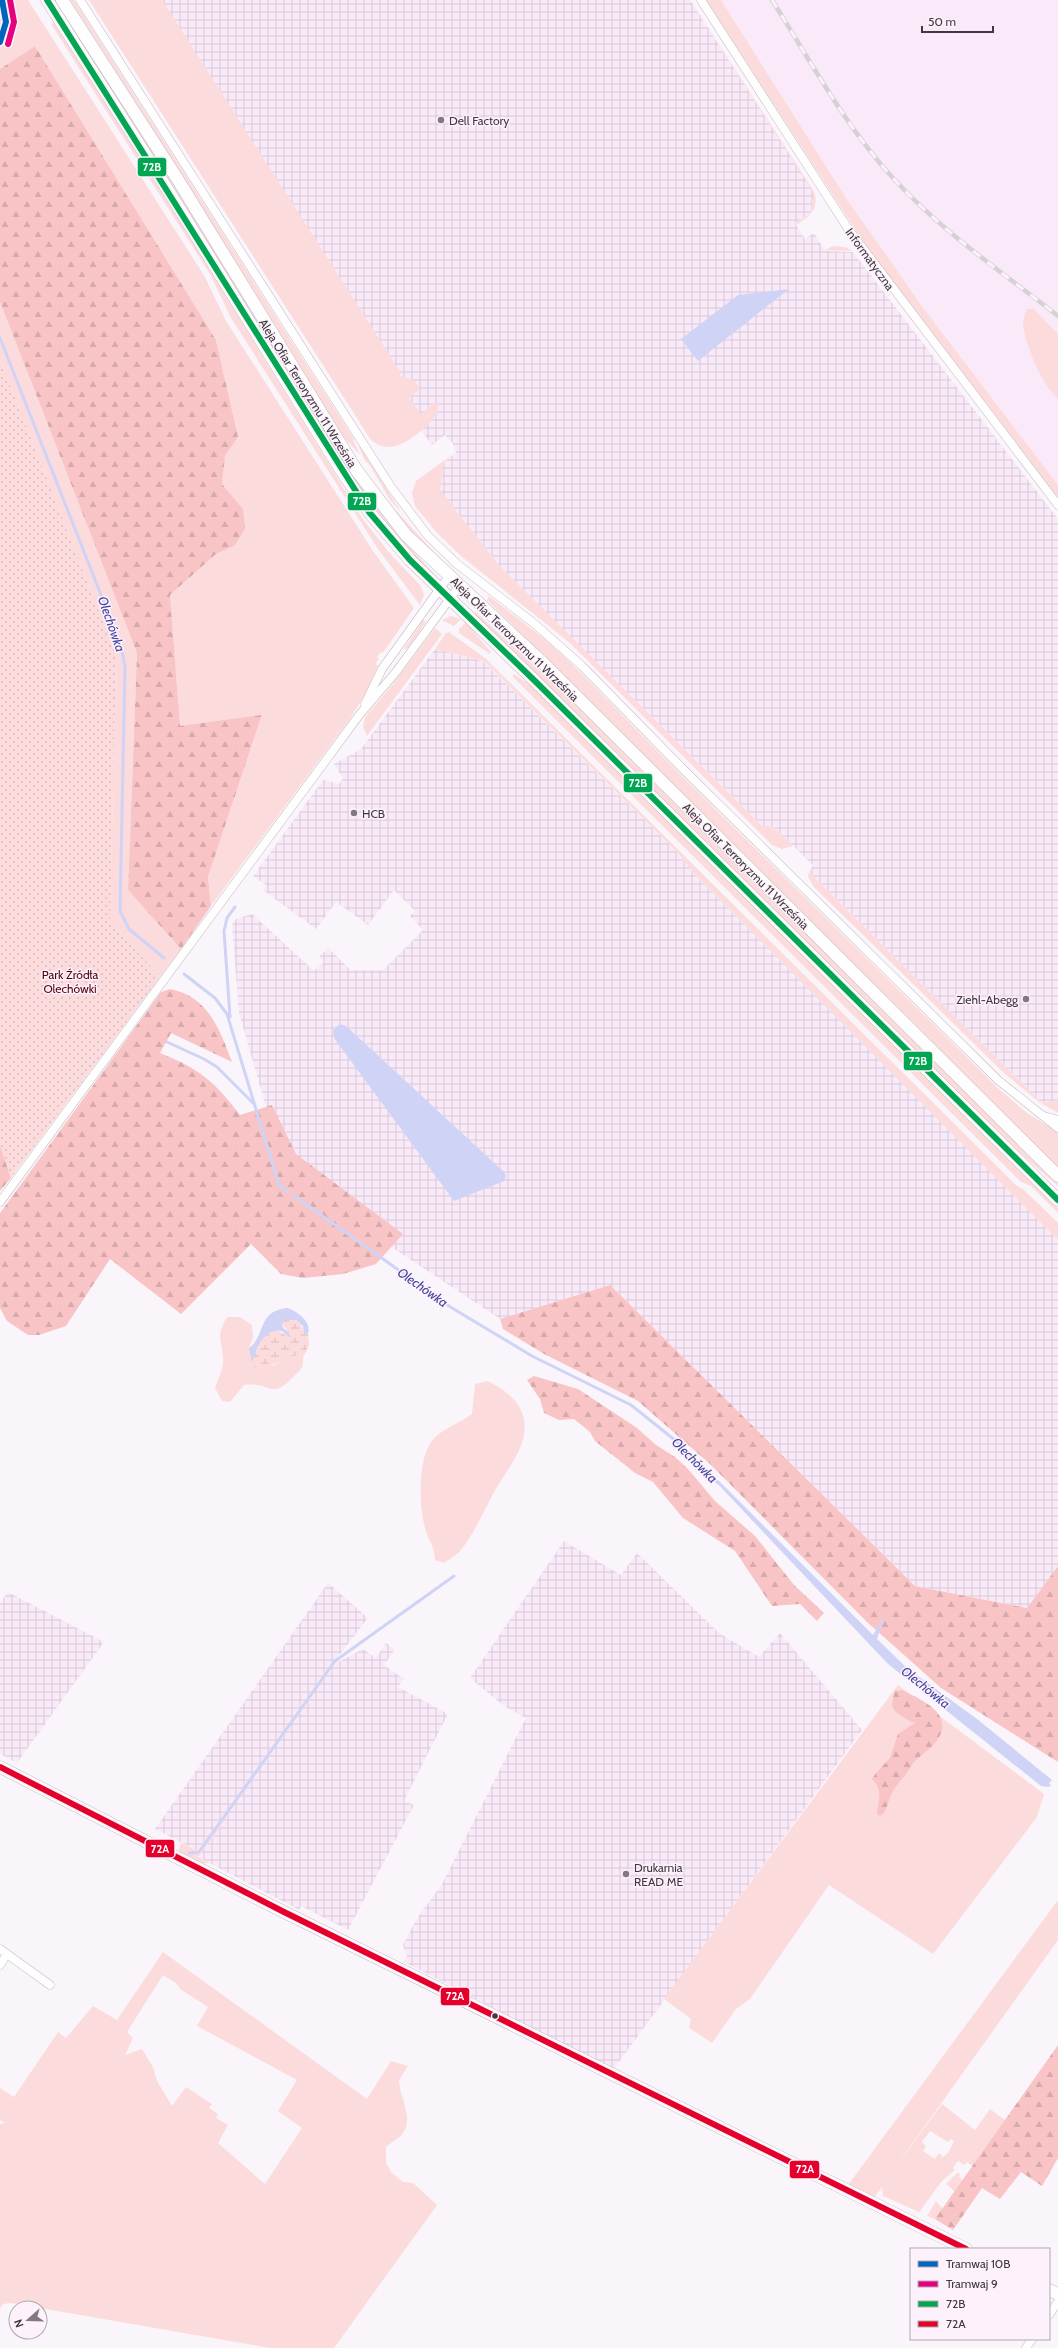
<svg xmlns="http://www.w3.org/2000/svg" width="1058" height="2348" viewBox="0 0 1058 2348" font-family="Cabin,sans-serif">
  <defs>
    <pattern id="industrial-grid" width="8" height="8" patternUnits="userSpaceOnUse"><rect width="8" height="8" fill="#faeaf9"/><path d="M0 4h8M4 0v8" fill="none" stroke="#d7c9d6"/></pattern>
    <pattern id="forest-firs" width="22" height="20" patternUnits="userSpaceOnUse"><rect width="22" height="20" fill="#f9c4c6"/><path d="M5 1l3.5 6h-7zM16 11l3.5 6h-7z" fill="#d6a9ab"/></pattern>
    <pattern id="wetland-marsh" width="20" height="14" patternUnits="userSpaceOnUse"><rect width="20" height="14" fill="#fcdbdc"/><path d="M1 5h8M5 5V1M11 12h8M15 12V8" fill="none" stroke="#d9bdbe"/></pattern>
    <pattern id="park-dots" width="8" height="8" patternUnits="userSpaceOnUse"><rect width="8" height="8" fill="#fcdbdc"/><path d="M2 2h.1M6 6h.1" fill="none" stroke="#d9bdbe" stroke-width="1.8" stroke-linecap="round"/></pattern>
  </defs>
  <rect width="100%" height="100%" fill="#faf5fa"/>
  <!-- built -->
  <path fill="#faeaf9" d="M721 0H1058V485L924 309 846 198Z"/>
  <!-- industrial -->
  <path fill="url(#industrial-grid)" d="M113 0H690L814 192 811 213 795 223 805 239 814 233 825 251 853 252 1058 519V1100L1042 1103 810 873 813 865 772 826H762L498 564 439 490 444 462 456 453 452 442 445 435 432 445Z
    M435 649 483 661 677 852 695 875 1058 1240V1566L1027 1608 915 1586 610 1285 500 1319 286 1177 239 1013 232 925 236 919 252 914 314 971 324 962 319 957 328 948 351 970H383L423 930 410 916 415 911 394 890 368 925 336 902 316 929 263 890 266 885 253 876 323 780 339 784 343 778 334 764 361 749Z
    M564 1541 621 1575 637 1553 719 1633 759 1657 780 1633 862 1730 613 2070 404 1962 407 1956 403 1945 416 1920 442 1884 526 1718 504 1706 470 1678Z
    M328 1583 368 1618 337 1658 339 1660 338 1662 363 1649 376 1658 386 1643 395 1649 384 1665 404 1679 398 1687 448 1714 404 1801 414 1805 348 1930 301 1906 299 1910 198 1857 224 1822 221 1820 198 1851 155 1829Z
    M8 1592 104 1642 17 1763 0 1754V1603Z"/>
  <!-- grass -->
  <path fill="#fcdbdc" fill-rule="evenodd" d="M0 0H28L205 277 226 321 373 551 414 608 383 653 381 652 377 657 379 659 375 664 378 666 363 698 349 720 211 906 208 877 262 716 180 726 170 595 216 554 234 546 243 509 222 484 225 456 238 437 216 340 35 46 0 69Z
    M53 0H56L173 183 356 479 398 534 436 576 404 546 359 488Z
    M70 0H74L354 439 353 440 360 455 341 434 183 177Z
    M89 0H162L401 373 400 376 414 380 420 389 409 398 421 414 434 403 438 404C442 420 403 448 388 447 381 447 376 444 371 440Z
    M690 0 813 190C821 207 810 217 796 225L795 223 811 213 813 192Z
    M706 0H721L846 198 924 309 1058 485V497L868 249Z
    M54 23 161 191 362 518 391 555 420 585 424 595 420 605 378 549 231 318 210 274 51 24Z
    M833 246 845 247 853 251 825 250Z
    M0 302 137 653 128 890 181 949 160 977 110 921 116 655 0 359Z
    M1027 309H1034L1058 334V399C1042 385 1025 345 1023 324 1023 319 1025 313 1027 309Z
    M358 445 364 453 401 512 390 500 371 467 364 459Z
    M456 452 444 462 440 490 498 564 762 826H772L793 846 782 849 772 845 570 643 461 556 438 534 415 506 412 493 416 481Z
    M388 502 448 567 407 528Z
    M489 596 547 641 573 665 690 784 1000 1090 1027 1113 1058 1132V1167L487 600Z
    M476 612 583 711 1058 1183V1186L1016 1150 473 614Z
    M451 616 461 619 454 626 442 620Z
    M423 620 426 622 408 648 404 649Z
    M466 622 491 652 490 654 459 633V629Z
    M435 628 442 634 367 736 363 727 365 717 393 684Z
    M449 632 485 658 1017 1186 1023 1189 1058 1223V1240L695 875 677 852 484 661 435 649 446 633Z
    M514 674 531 686 1058 1208V1213L1031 1186 1021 1182 512 676Z
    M812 864 810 873 1042 1103 1058 1100V1113L1039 1102 1004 1073 813 886 808 876Z
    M227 1317H240L252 1325 253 1337 249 1348 273 1366 283 1360 297 1355 303 1358C304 1368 300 1370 294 1376 270 1402 271 1381 244 1385L230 1402 222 1401 215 1388C218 1378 224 1369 223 1358 222 1337 215 1339 227 1317Z
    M488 1381C504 1390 521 1400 524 1420 529 1447 504 1472 493 1494 483 1513 474 1533 461 1550 457 1555 449 1559 444 1563L435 1560C434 1545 432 1547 427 1534 419 1513 417 1464 430 1444 438 1430 459 1424 472 1414L475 1384Z
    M898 1685 1044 1794 1037 1817 933 1954 829 1885 750 1999 736 2009 712 2043 689 2028 691 2019 664 1999Z
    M220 1820 224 1822 198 1857 209 1863 202 1864 180 1854 179 1849 181 1843 198 1851Z
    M1058 1900V1940L887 2179 942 2104 975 2130 990 2109 1006 2121 974 2167 967 2162 964 2165 958 2161 953 2168 955 2170 942 2181 919 2212 883 2196 882 2187 873 2199 848 2185ZM930 2131 948 2142 951 2139 954 2141 948 2153 943 2157 939 2153 935 2159 923 2151 926 2146 922 2142Z
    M163 1952 367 2099 391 2061 408 2066 399 2080C399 2096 414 2117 403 2133 400 2138 391 2142 386 2147V2163L391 2172 403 2182 413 2183 437 2205 334 2348H270L11 2303 3 2304 0 2309V2124L5 2123 0 2120V2088L14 2097 58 2032 66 2038 93 2006 117 2020ZM163 1975 176 1983 180 1989 208 2007 197 2026 297 2080 278 2111 302 2128 265 2184 218 2143 228 2125 216 2118 218 2114 209 2108 212 2104 186 2087 172 2106 157 2081 153 2067 142 2049 125 2055 133 2038 127 2032Z
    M958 2172 960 2174 959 2177 964 2181 955 2192 946 2184Z
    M936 2201 943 2209 935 2219 927 2216Z"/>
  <!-- forest -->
  <path fill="url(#forest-firs)" d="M35 46 216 340 238 437 225 456 222 484 243 509 245 529 234 546 216 554 170 595 180 726 262 715 208 877 211 906 181 949 128 890 137 653 0 302V69Z
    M170 989C208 996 220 1030 232 1062L171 1033 160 1053C200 1069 215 1082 240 1115L272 1105 296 1154 403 1234 376 1264 343 1274 303 1278 281 1274 251 1244 181 1314 110 1259 66 1326 39 1335H28L7 1321 0 1308V1213L161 992Z
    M0 1145 11 1178 0 1191Z
    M610 1285 915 1586 1027 1608 1058 1566V1762L941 1688 867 1622 710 1464 638 1401 544 1354 503 1329 500 1319Z
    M534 1376 578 1389 637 1428 656 1445 675 1457 688 1469 715 1501 755 1536 794 1585 824 1613 817 1621 800 1604 772 1606 735 1551 683 1518 653 1482 635 1473 595 1441 590 1432 574 1419 559 1420 544 1413 540 1399 527 1380Z
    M902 1690C921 1700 957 1713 936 1742 928 1752 918 1755 910 1768 905 1777 895 1785 891 1795 887 1803 888 1811 880 1816L877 1814C878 1800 884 1791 872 1779L876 1773 890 1758 898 1734 915 1723C909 1721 893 1713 892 1705 892 1701 894 1695 895 1691Z
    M1058 2045V2158L1042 2186 1021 2172 1000 2199 982 2188 953 2230 935 2219Z"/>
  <!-- wetland -->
  <path fill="url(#wetland-marsh)" d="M290 1319C299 1320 303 1325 304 1335L308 1333 309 1345 303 1358 297 1355C281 1360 271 1369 254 1367L252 1363C258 1346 268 1318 289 1338L287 1330 282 1324 284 1320Z"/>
  <!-- park -->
  <path fill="url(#park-dots)" d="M0 359 116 655 110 921 160 977 11 1178 0 1145Z"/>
  <!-- water -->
  <path fill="#cfd3f6" d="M789 289 698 361 681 339 738 295Z
    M340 1024 346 1026 504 1172 506 1176 504 1181 454 1201 334 1038 333 1030Z
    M287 1308C297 1311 312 1322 308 1333L304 1335 303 1326 296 1320H284L282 1325 284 1329 289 1332 290 1338 282 1331C263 1329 257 1348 252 1363L249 1348C266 1336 257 1311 287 1308Z
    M718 1480 873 1635 885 1614 877 1639 907 1668 977 1719 1052 1780 1049 1783 1051 1785 1049 1787 1041 1786 888 1664 716 1482Z"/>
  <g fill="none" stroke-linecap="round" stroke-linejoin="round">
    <!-- stream -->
    <path stroke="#cfd3f6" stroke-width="3" d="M0 338 121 646 125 667 120 911 129 929 164 958
      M184 974 215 998 227 1014 279 1185 287 1191
      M230 1017 224 931 227 918 235 907
      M167 1042 204 1059 217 1067 254 1104
      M293 1195 452 1308 532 1356 631 1405 676 1441 718 1483
      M189 1853 199 1852 335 1661 454 1576"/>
    <!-- street casing -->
    <g stroke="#c1bbc0" stroke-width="9">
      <path id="street" d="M80 0 391 487 428 536 457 564 536 625 582 666 683 769 998 1080 1058 1128
        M701 0 849 230 1058 505
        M365 704 382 669 449 576
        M1044 1116 1058 1120
        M0 1202 360 714 396 672 460 585
        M0 1949 50 1985
        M0 1965 7 1954
        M1049 2315 1058 2302
        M1026 2348 1032 2339"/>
    </g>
    <!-- secondary casing -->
    <g stroke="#c1bbc0" stroke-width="13">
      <path id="secondary" d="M47 0 166 187 341 470 369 512 410 560 537 683 1058 1200
        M62 0 178 180 357 471 406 535 544 664 1058 1176
        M0 1767 284 1912 966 2249
        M1049 2290 1058 2294"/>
    </g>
    <!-- street -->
    <use href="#street" stroke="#fefefe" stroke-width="8"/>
    <!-- secondary -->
    <use href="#secondary" stroke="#fefefe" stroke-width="12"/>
    <!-- rail casing -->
    <g stroke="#d5d2d4" stroke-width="4.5">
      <path id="rail" d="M772 0C810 60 845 126 893 178 941 231 1002 272 1058 316"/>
    </g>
    <!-- rail -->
    <use href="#rail" stroke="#fdf2fc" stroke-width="3" stroke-dasharray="9" stroke-linecap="butt"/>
    <!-- bus-1 casing -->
    <g stroke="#fdf2fc" stroke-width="9">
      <path id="bus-1" d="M47 0 369 512 410 560 537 683 1058 1200"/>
    </g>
    <!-- bus-2 casing -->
    <g stroke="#fdf2fc" stroke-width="9">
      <path id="bus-2" d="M0 1767 284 1912 966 2249"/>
    </g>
    <!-- bus-1 -->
    <use href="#bus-1" stroke="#00a651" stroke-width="6"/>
    <!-- bus-2 -->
    <use href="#bus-2" stroke="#e4002b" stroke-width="6"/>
    <!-- tram-1 casing -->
    <g stroke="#fdf2fc" stroke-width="9">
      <path id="tram-1" d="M0 42 6 22 2 0"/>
    </g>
    <!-- tram-2 casing -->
    <g stroke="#fdf2fc" stroke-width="9">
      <path id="tram-2" d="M8 44 14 22 10 0"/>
    </g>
    <!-- tram-1 -->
    <use href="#tram-1" stroke="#0065bd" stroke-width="6"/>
    <!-- tram-2 -->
    <use href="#tram-2" stroke="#e5007d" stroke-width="6"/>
  </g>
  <!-- markers -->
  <g fill="#807a80" stroke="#fdf2fc" stroke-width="1.5">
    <circle cx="441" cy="120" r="4"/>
    <circle cx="354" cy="813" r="4"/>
    <circle cx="1026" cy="999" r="4"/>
    <circle cx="626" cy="1874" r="4"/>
  </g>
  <circle fill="#3f383e" stroke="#fdf2fc" stroke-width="1.5" cx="495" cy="2016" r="3.5"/>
  <g text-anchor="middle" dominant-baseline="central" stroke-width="3" stroke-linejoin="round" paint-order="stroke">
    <!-- poi labels -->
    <g font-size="12" fill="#3f383e" stroke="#fdf2fc" text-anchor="start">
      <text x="449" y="120">Dell Factory</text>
      <text x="362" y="813">HCB</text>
      <text x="1018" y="999" text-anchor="end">Ziehl-Abegg</text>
      <text x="634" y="1867">Drukarnia<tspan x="634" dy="14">READ ME</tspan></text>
    </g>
    <!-- street labels -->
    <g font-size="12" fill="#3f383e" stroke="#fdf2fc">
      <text transform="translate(870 259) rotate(54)">Informatyczna</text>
      <text transform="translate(308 393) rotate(58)">Aleja Ofiar Terroryzmu 11 Września</text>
      <text transform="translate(515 639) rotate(44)">Aleja Ofiar Terroryzmu 11 Września</text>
      <text transform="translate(746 866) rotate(45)">Aleja Ofiar Terroryzmu 11 Września</text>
    </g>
    <!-- park labels -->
    <g font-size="12" fill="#550110" stroke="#fdf2fc">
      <text x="70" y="974">Park Źródła<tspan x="70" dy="14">Olechówki</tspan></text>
    </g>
    <!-- water labels -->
    <g font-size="13" font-style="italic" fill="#42459f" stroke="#fdf2fc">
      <text transform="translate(112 624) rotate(71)">Olechówka</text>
      <text transform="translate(423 1287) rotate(35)">Olechówka</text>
      <text transform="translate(695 1460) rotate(45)">Olechówka</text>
      <text transform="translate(926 1687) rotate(39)">Olechówka</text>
    </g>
  </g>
  <g stroke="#fdf2fc" stroke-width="1.5">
    <rect x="137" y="157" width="30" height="20" rx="4" fill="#00a651"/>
    <rect x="347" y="492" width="30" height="19" rx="4" fill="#00a651"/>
    <rect x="623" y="773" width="30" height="20" rx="4" fill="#00a651"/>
    <rect x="903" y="1051" width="30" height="20" rx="4" fill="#00a651"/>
    <rect x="145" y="1839" width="30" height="19" rx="4" fill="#e4002b"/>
    <rect x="440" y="1987" width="30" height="19" rx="4" fill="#e4002b"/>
    <rect x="789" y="2160" width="31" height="19" rx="4" fill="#e4002b"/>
  </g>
  <g font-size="11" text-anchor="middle" font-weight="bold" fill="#fff">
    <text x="152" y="171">72B</text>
    <text x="362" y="505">72B</text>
    <text x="638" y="787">72B</text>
    <text x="918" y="1065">72B</text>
    <text x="160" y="1853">72A</text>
    <text x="455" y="2000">72A</text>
    <text x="805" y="2173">72A</text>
  </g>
  <!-- legend -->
  <rect x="910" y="2248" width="140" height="92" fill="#fdf2fc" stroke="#b1a8b0"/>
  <rect x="918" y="2261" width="20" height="6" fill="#0065bd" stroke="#b1a8b0"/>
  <text x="946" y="2268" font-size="12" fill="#3f383e">Tramwaj 10B</text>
  <rect x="918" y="2281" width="20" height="6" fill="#e5007d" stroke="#b1a8b0"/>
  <text x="946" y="2288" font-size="12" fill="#3f383e">Tramwaj 9</text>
  <rect x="918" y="2301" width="20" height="6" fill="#00a651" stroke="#b1a8b0"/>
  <text x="946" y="2308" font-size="12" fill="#3f383e">72B</text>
  <rect x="918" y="2321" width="20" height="6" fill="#e4002b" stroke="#b1a8b0"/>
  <text x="946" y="2328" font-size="12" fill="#3f383e">72A</text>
  <!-- north arrow -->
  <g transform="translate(28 2320) rotate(250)"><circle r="19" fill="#fdf2fc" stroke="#b1a8b0"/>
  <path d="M0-3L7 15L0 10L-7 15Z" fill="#807a80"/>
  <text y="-6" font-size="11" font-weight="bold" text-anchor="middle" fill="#3f383e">N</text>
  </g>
  <!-- scale -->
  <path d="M922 26v6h71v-6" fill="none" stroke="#3f383e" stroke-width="2"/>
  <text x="928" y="26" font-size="12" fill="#3f383e" stroke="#fdf2fc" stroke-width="3" paint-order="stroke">50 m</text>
</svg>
